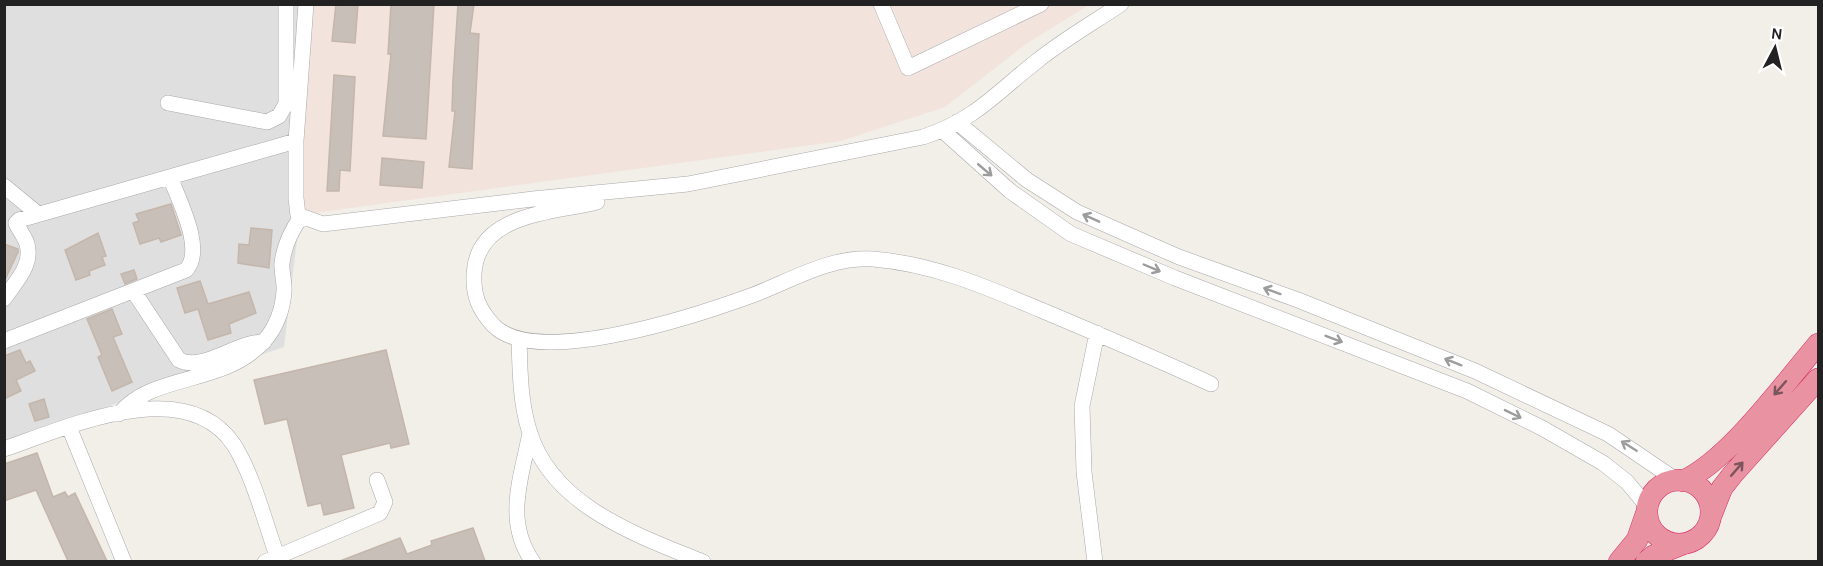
<svg xmlns="http://www.w3.org/2000/svg" width="1823" height="566" viewBox="0 0 1823 566" font-family="Karla,sans-serif">
  <rect width="100%" height="100%" fill="#f2efe9"/>
  <!-- residential -->
  <path fill="#e0dfdf" d="M5 5H310L300 215 284 347 47 427 5 444Z"/>
  <!-- military -->
  <path fill="#f3e3dd" d="M310 5H1089L1026 44 945 107 841 141 300 215Z"/>
  <!-- building -->
  <path fill="#c7bfb8" stroke="#c4b6ab" stroke-width="1.5" d="M336 4H358L355 43 332 41Z
    M391 4H434L426 139 383 136 391 54H388Z
    M458 4H474L470 33 479 34 472 169 449 167 455 111H452L453 80Z
    M334 75 355 77 350 171 340 170 339 191H327Z
    M382 158 424 162 422 188 380 185Z
    M171 204 181 235 161 242 159 238 140 244 133 223 139 221 136 214Z
    M251 228 272 230 269 268 238 263 239 244 249 245Z
    M98 233 106 256 102 257 105 265 89 271 90 275 76 280 65 250Z
    M4 244 18 249V252L4 282Z
    M134 270 137 279 125 284 121 274Z
    M200 281 208 304 249 292 256 313 229 324 231 333 208 340 198 309 185 313 177 288Z
    M112 309 122 334 113 337 132 382 112 391 98 357 102 355 87 319Z
    M20 350 26 363 30 361 35 371 16 380 21 391 4 399V356Z
    M386 350 409 444 391 448 390 443 341 455 354 508 324 515 321 503 308 506 287 419 265 424 254 380Z
    M44 399 49 417 35 421 29 404Z
    M37 453 53 497 65 492 68 497 75 493 107 561H68L36 490 4 501V464Z
    M473 528 485 561H340L400 538 407 554 432 545 431 541Z"/>
  <g fill="none" stroke-linecap="round" stroke-linejoin="round">
    <!-- minor casing -->
    <g stroke="#a9a9a9" stroke-width="16">
      <path id="minor" d="M306 4 296 141V198L298 215 323 224 533 199 688 184 923 137C975 120 996 93 1037 61 1063 40 1093 23 1121 4
        M881 4 908 68 1041 4
        M168 103 267 122 279 116 286 104V4
        M957 122 1027 180 1077 212 1179 257 1298 300 1475 371 1608 434 1676 480
        M942 130 1010 191 1071 234 1175 278 1467 391 1542 428 1603 463 1627 482 1647 506
        M4 186 38 214
        M597 202C553 213 477 213 474 274 473 296 479 310 494 326 538 369 701 314 753 295 792 280 831 256 873 259 934 264 986 287 1041 310 1098 334 1155 358 1211 384
        M134 292 179 360C203 372 235 342 264 342
        M4 299C15 282 33 266 27 244 25 237 19 230 16 223L19 220 296 141
        M519 339C520 370 520 401 529 430 551 506 637 535 703 562
        M4 341 186 270C205 250 179 201 170 177
        M119 414C154 372 224 386 264 341 276 328 283 309 284 291 285 282 281 272 282 263 284 246 291 231 301 217
        M69 427 124 562
        M530 433C521 479 504 521 533 562
        M4 449C68 427 186 373 234 445 253 475 265 522 277 556
        M265 562 380 513 385 502 377 480
        M1095 562 1084 472 1082 406 1097 333"/>
    </g>
    <!-- highway casing -->
    <g stroke="#dc2a67" stroke-width="22">
      <path id="highway" d="M1647 512a32 32 0 1 1 64 0a32 32 0 1 1-64 0Z
        M1683 481C1729 460 1784 384 1818 344
        M1711 516 1722 488 1733 474 1818 379
        M1619 562 1637 540 1646 514
        M1646 562 1653 556 1683 544"/>
    </g>
    <!-- minor -->
    <use href="#minor" stroke="#fff" stroke-width="15"/>
    <!-- highway -->
    <use href="#highway" stroke="#e892a2" stroke-width="21"/>
  </g>
  <!-- one-way arrows -->
  <defs><path id="oneway-shaft" d="M-6 0H5M1.5-3L5.5 0L1.5 3" fill="none" stroke-width="1.6" stroke-linecap="round" stroke-linejoin="round" transform="scale(1.5)"/></defs>
  <g stroke="#9c9c9c">
    <use href="#oneway-shaft" transform="translate(985 170) rotate(40)"/>
    <use href="#oneway-shaft" transform="translate(1091 218) rotate(-156)"/>
    <use href="#oneway-shaft" transform="translate(1152 268) rotate(23)"/>
    <use href="#oneway-shaft" transform="translate(1272 291) rotate(-160)"/>
    <use href="#oneway-shaft" transform="translate(1334 339) rotate(21)"/>
    <use href="#oneway-shaft" transform="translate(1453 362) rotate(-158)"/>
    <use href="#oneway-shaft" transform="translate(1513 414) rotate(26)"/>
    <use href="#oneway-shaft" transform="translate(1629 446) rotate(-148)"/>
  </g>
  <g stroke="#7b545c">
    <use href="#oneway-shaft" transform="translate(1780 388) rotate(131)"/>
    <use href="#oneway-shaft" transform="translate(1737 469) rotate(-49)"/>
  </g>
  <!-- border -->
  <rect width="1823" height="566" fill="none" stroke="#222222" stroke-width="12"/>
  <!-- north arrow -->
  <g transform="translate(1775 48) rotate(7)" stroke="#ffffff" stroke-width="4.5" paint-order="stroke">
  <path d="M0-4.5L10 22L0 15L-10 22Z" fill="#222222"/>
  <text y="-9" font-size="16" font-weight="bold" text-anchor="middle" fill="#222222">N</text>
  </g>
</svg>
